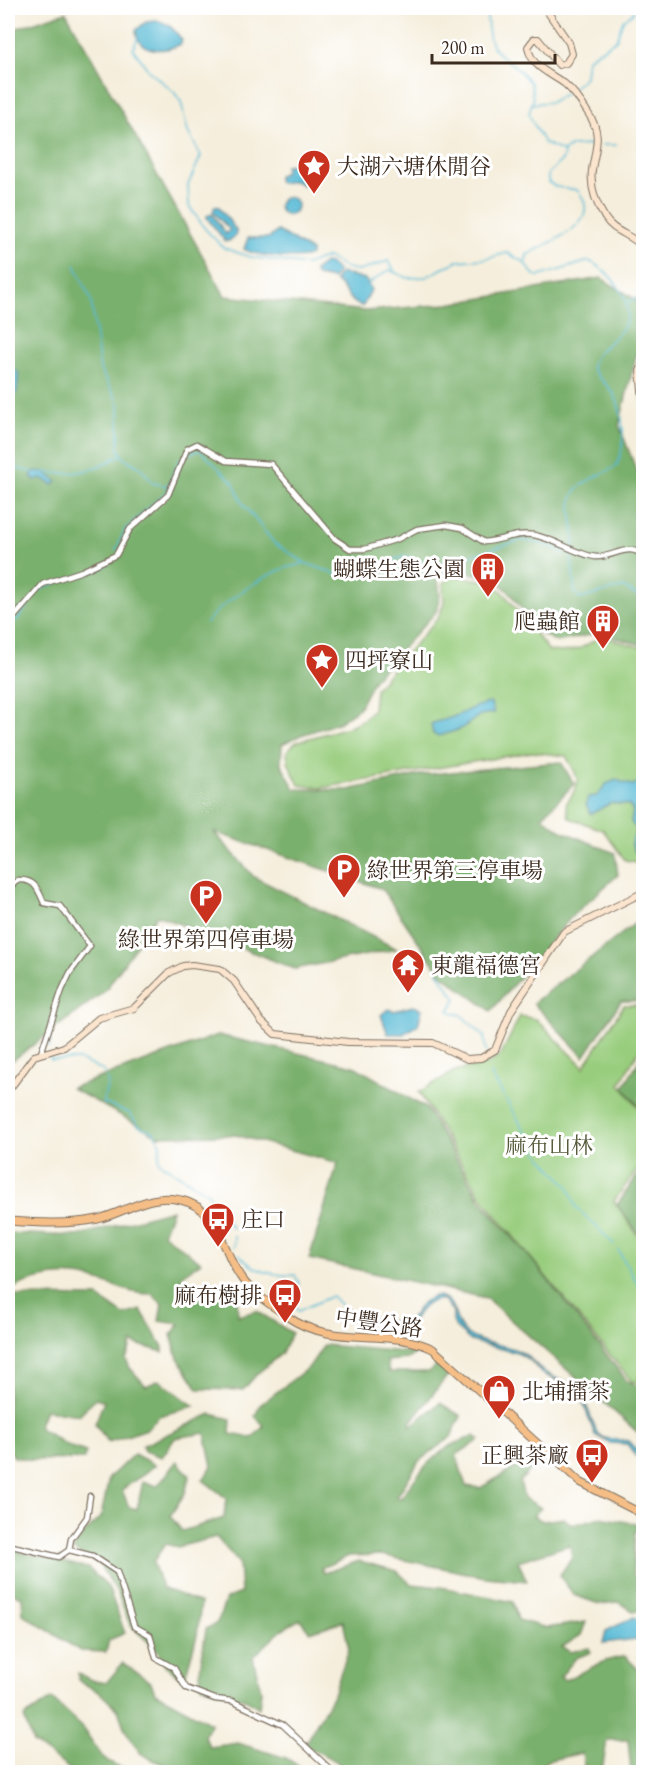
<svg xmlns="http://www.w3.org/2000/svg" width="651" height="1780" viewBox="0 0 651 1780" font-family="'EB Garamond','Noto Serif TC',serif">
  <rect width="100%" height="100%" fill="#fff"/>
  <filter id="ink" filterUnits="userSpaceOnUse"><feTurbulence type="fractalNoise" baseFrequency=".0167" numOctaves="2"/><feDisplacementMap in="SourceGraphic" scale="12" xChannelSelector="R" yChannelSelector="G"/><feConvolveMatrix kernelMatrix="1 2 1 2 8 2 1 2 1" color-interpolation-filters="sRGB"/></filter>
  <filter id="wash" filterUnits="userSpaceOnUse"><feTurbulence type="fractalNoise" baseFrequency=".008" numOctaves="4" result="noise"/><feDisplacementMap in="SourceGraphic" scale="24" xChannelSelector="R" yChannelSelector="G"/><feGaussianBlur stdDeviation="1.35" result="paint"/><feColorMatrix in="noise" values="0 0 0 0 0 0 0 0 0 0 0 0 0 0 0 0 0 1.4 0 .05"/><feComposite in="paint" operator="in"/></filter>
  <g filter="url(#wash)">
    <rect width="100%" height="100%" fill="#f5eedc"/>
    <!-- green -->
    <path fill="#99cd7e" stroke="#6a7c4e" stroke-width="1.5" d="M454 576 488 581 503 592 549 651C571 654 583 649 600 636L643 648V858L636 862 625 860 603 830 569 818 566 804C583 781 579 780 566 756L532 752 321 788 299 785 288 762 287 751 296 742 348 727 364 719 373 709 375 689 438 618 444 603 443 583Z
      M624 1005H643V1043L620 1084 643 1113V1161L614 1201 643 1243V1381L632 1382 482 1198 419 1092 455 1071 489 1063 501 1055 520 1016 536 1019 584 1067Z"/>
    <!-- forest -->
    <path fill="#7ab06d" stroke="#5a6d46" stroke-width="1.5" d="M66 12 225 296 366 311 448 304 601 278 643 304V328L619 425 643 488V645L598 633 557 642 541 634 510 593 495 579 458 570H448L438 580 440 597 436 612 374 679 359 708 338 723 301 735 282 744 281 764 295 789 348 790 419 775 561 762 574 784 542 817 562 831 615 853 618 875 573 915 491 1011 440 973 382 889 214 832 254 877 397 949 295 969 157 915 105 991 8 1064V31Z
      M643 917V1001H621L584 1057 533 1003Z
      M218 1035 354 1066 426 1108 481 1201 532 1260 627 1381 643 1388V1437L486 1298 309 1259 338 1163 236 1135 158 1136 71 1088Z
      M643 1054V1111L623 1087Z
      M643 1167V1239L617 1205Z
      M172 1210 163 1234 201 1262 181 1276 189 1298 217 1297 227 1280 237 1296 238 1316 257 1311 292 1333 281 1354 258 1373 243 1390 198 1389 178 1358 171 1335 180 1324 159 1321 162 1304 152 1294C125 1295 101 1277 75 1276 52 1274 27 1280 8 1291V1233L77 1236Z
      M8 1292 18 1296 98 1297 124 1315 141 1310 163 1347V1352L132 1343 126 1359 130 1368 146 1386 159 1380 194 1406 159 1416 147 1429 108 1442 95 1424 104 1401 96 1398 79 1415 45 1410 38 1427 68 1446 86 1452 84 1459 33 1460 14 1457 8 1447Z
      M324 1345 417 1353 407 1359 387 1361 389 1372H429L436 1365 448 1375 410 1423V1426L440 1403 461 1416 451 1437 419 1461 397 1497 401 1498C422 1468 438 1446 475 1436L480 1440 456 1455 466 1486 480 1488 534 1457 538 1462 520 1481 524 1498 541 1508 533 1516 543 1521 564 1518 572 1525 601 1517 643 1525V1533L635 1532 633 1574 638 1579 643 1569V1611H633L618 1602 599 1604 574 1595 559 1575 572 1559 570 1545 518 1561 527 1581 485 1577 381 1555 349 1556 321 1568 324 1573 359 1561 397 1571 411 1584 441 1587 513 1602 518 1620 546 1628 586 1622 581 1635 562 1647 570 1652 589 1648 591 1652 576 1658 560 1677 565 1680 605 1661 625 1656 643 1674 640 1689 644 1691 643 1772H631L628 1740H607L602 1772H585L582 1753 546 1761 540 1772H461L451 1765 413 1772H347L336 1761 304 1745 332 1697 349 1649 343 1621 310 1632 300 1619 283 1629 253 1657 261 1691 259 1708 247 1700 201 1686 200 1670 206 1629 217 1623 226 1599 241 1593 239 1563 216 1537 178 1547 165 1544 153 1562 162 1588 201 1603 197 1635 184 1681 165 1665 157 1650 130 1625 116 1590 99 1564 73 1550 80 1538 101 1517 109 1478 134 1454 155 1465 122 1490 129 1507 137 1509 143 1481 156 1486C166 1479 168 1470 177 1461L190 1476 185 1493 170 1516 182 1531 224 1518 226 1498 203 1480 212 1466 205 1433 175 1438 162 1457 144 1451 142 1446 211 1414 231 1419 230 1434 252 1438 264 1426 255 1416 260 1405 309 1367Z
      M8 1549 88 1568 108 1587 125 1633 109 1640 106 1652 80 1651 23 1614 22 1597 8 1591Z
      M123 1663 151 1682 155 1693 211 1723 204 1736 210 1747 238 1743 286 1758 308 1772H178L141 1754 125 1730 118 1710 100 1693 78 1680V1673L91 1680 106 1683Z
      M52 1699 82 1727 104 1759 129 1772H74L33 1743 24 1717Z"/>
    <!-- water -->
    <path fill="#57bad5" stroke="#49727a" stroke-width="1.5" d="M156 21C169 22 174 30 182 40L181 44C165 52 138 54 136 30L146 22Z
      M292 164 303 176V185L295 181 280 183 278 180V176L285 172V166Z
      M279 206a9 9 0 1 1 18 0a9 9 0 1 1-18 0Z
      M215 206 219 207 236 230V235L229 241H225L207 218V216L212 214 226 234 230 230 213 212Z
      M278 231 311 251V255C302 261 254 256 244 249L248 238H269Z
      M325 263H329L338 271 333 279 317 276 314 271Z
      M340 273 365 279 371 290 363 306C350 305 346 288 335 281Z
      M12 368 19 373 17 392 8 404V369Z
      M35 471 44 472 57 481 53 485 42 478 34 480 31 476Z
      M491 703 494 713 480 715 461 729 439 736 433 734 431 724C439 720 447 720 455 716 468 711 476 704 491 703Z
      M616 780 632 785 643 782V848L636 854 631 843 637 830 631 822 633 811 629 805 611 803 591 814 586 805 588 797 597 796 606 784Z
      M413 1006 422 1009 418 1025 403 1034H388L381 1015 388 1009 394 1011Z
      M435 1296C459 1297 451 1323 467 1334 482 1345 502 1343 519 1351 530 1356 534 1364 543 1371 553 1379 569 1382 580 1389L597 1433 604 1438 629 1441 642 1455 643 1465 627 1444 610 1443 595 1435 579 1391 541 1373 531 1361 518 1353 471 1341 456 1328 453 1321V1312L444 1300C429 1297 417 1313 410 1326 387 1326 364 1324 343 1311L345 1309C371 1322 382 1322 410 1320L423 1302Z
      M634 1617 643 1623V1643L637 1639 603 1643 606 1631Z"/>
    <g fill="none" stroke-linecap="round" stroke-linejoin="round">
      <!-- stream -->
      <path stroke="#57bad5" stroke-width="1.5" d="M487 8C487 66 503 46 531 84L533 100 529 113 532 121 544 143 564 152 563 159 548 174V182L556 187 577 190C607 223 548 242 527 255L525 264 534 275 540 276 589 261C610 271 637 302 624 326 616 342 594 348 592 367 596 378 607 383 613 393 624 411 627 447 616 466 605 474 589 478 579 487 560 505 583 534 570 555
        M138 37 133 49 149 71 174 92 181 102 188 132 201 156 188 185 189 206 206 230 224 248 250 257 306 265 328 257 343 267 359 271 388 261 394 270
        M572 89 585 77 587 59 616 40 623 20 639 8
        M531 104 551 102 568 92
        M602 145H617
        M564 151 572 146 593 145
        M75 265 91 300 100 369 119 404V450L124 458 141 468 153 483 168 486
        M368 284 389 270 408 278 426 277 457 261 484 259 507 253 524 262
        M626 303 644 294
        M186 454 200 450 233 482 243 504 274 543 305 563 336 574 355 573 405 556 427 563 448 562 522 540 543 544 570 554
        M8 467 33 472
        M44 472C77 476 92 471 121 455
        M116 550 125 529 165 493 180 458
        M571 555 575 592 580 599 623 587 644 600
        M40 590C61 577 96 578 112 560
        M206 623C221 603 257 580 280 570 287 567 296 566 304 563
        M8 625 18 619 28 605
        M438 972 456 999 449 1011 461 1015 484 1036 486 1052
        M49 1047 51 1037
        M50 1055 51 1060H79L104 1071 108 1082 103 1103 129 1113 139 1126 154 1132 160 1144 159 1162 209 1194 232 1228
        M490 1073 538 1153 568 1186 576 1207 614 1244
        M234 1235V1247
        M618 1250 644 1295
        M239 1254C253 1272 274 1276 295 1275L299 1283 292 1299 298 1311 332 1296 345 1310"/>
    </g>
  </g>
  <g filter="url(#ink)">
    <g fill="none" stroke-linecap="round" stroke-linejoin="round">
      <!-- street casing -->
      <g stroke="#7c6f60" stroke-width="7">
        <path id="street" d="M8 621 15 616 43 584 82 571 116 555 130 529 168 495 187 449 197 444 226 461 271 464 335 539 350 549H365L398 539 417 529 446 525 462 528 484 542C501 541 517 532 534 535 555 539 578 555 596 557 613 558 630 541 644 557
          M8 881 12 885 18 880C35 879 38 889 44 903L60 906 90 946 70 973 62 990 41 1053
          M8 1458V1460
          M90 1496 87 1517 71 1539 69 1550 93 1556 117 1572 134 1626 150 1635 156 1658 174 1668 186 1688 215 1699 232 1701 283 1725 333 1772
          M8 1545 59 1557 69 1550"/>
      </g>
      <!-- secondary casing -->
      <g stroke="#7c6f60" stroke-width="8">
        <path id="secondary" d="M545 8 569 43 572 54 566 63 559 65 538 39H534L528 47C531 67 550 73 565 84 573 91 582 103 588 113 603 134 595 149 592 170 590 187 596 204 605 218 614 233 632 234 644 248
          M644 361 640 371 644 409
          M8 1091 34 1056 64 1047 99 1018 134 1008 169 973 183 966 192 965 220 969 234 981 261 1021 275 1034 348 1042 433 1043 467 1059 481 1058 495 1050 511 1011 564 932 644 892"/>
      </g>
      <!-- primary casing -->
      <g stroke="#7c6f60" stroke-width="9">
        <path id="primary" d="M8 1221C37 1223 69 1225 98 1219 127 1212 150 1192 181 1200 220 1209 221 1248 240 1276 250 1292 272 1305 288 1317 332 1348 387 1327 433 1349L580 1482 644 1515"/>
      </g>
      <!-- street -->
      <use href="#street" stroke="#fff" stroke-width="4.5"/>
      <!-- secondary -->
      <use href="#secondary" stroke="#fbe5cf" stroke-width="6"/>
      <!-- primary -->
      <use href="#primary" stroke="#f6be87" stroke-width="7"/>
    </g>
  </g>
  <!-- icons -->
  <defs>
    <g id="sight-pin" transform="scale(1.725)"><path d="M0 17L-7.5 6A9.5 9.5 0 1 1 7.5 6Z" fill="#c8321e" stroke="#fff"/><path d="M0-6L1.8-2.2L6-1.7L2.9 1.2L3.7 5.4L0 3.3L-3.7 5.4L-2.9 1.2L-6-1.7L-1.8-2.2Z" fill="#fff"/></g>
    <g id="building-pin" transform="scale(1.725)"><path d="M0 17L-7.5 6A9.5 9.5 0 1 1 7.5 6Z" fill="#c8321e" stroke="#fff"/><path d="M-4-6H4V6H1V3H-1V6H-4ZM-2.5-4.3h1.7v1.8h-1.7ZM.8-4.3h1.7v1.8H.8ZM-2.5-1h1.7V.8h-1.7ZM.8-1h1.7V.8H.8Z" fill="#fff"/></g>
    <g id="parking-pin" transform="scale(1.725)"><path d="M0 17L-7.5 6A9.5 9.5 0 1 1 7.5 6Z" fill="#c8321e" stroke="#fff"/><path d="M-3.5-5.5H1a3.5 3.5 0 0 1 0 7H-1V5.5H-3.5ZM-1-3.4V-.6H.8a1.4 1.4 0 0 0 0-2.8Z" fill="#fff"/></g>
    <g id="temple-pin" transform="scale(1.725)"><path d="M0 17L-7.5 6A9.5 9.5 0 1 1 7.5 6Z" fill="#c8321e" stroke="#fff"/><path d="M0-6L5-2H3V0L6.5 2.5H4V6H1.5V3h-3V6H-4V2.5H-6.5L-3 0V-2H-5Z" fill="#fff"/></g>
    <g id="bus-pin" transform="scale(1.725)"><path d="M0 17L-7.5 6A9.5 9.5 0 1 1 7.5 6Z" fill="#c8321e" stroke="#fff"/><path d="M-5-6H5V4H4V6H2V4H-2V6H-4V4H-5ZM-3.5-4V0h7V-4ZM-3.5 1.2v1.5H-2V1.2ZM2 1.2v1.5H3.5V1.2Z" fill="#fff"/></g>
    <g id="shop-pin" transform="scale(1.725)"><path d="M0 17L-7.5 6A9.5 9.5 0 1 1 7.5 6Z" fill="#c8321e" stroke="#fff"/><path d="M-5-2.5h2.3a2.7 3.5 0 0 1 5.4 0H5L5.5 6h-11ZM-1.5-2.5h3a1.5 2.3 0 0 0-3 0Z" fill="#fff"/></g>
  </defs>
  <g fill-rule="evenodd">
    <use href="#sight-pin" x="314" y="166"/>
    <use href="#building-pin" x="488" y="569"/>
    <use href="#building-pin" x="603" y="621"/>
    <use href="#sight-pin" x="322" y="660"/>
    <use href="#parking-pin" x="344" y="870"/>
    <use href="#parking-pin" x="206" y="896"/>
    <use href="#temple-pin" x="408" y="965"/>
    <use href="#bus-pin" x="218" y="1219"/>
    <use href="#bus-pin" x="285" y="1295"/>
    <use href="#shop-pin" x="499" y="1391"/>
    <use href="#bus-pin" x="592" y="1455"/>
  </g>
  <g text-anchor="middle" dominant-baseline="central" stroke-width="6" stroke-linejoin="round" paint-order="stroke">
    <!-- poi labels -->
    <g font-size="22" fill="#3b2a1e" stroke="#fff" text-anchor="start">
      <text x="337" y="166">大湖六塘休閒谷</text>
      <text x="465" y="569" text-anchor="end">蝴蝶生態公園</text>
      <text x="580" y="621" text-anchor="end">爬蟲館</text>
      <text x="345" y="660">四坪寮山</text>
      <text x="367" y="870">綠世界第三停車場</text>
      <text x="206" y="939" text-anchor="middle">綠世界第四停車場</text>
      <text x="431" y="965">東龍福德宮</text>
      <text x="241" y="1219">庄口</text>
      <text x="262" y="1295" text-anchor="end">麻布樹排</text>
      <text x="522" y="1391">北埔擂茶</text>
      <text x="569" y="1455" text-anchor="end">正興茶廠</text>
    </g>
    <!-- park labels -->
    <g font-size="22" fill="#575b3b" stroke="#fff">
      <text x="549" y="1145">麻布山林</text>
    </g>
    <!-- street labels -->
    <g font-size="22" fill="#3b2a1e" stroke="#fff">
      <text transform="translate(379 1323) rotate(8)">中豐公路</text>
    </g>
  </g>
  <!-- margin -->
  <rect width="651" height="1780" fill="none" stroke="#fff" stroke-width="30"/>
  <!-- scale -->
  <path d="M432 54v9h123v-9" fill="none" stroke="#3b2a1e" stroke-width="3"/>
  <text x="441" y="54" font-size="18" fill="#3b2a1e" stroke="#ffffff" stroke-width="4.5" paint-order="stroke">200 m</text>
</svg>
